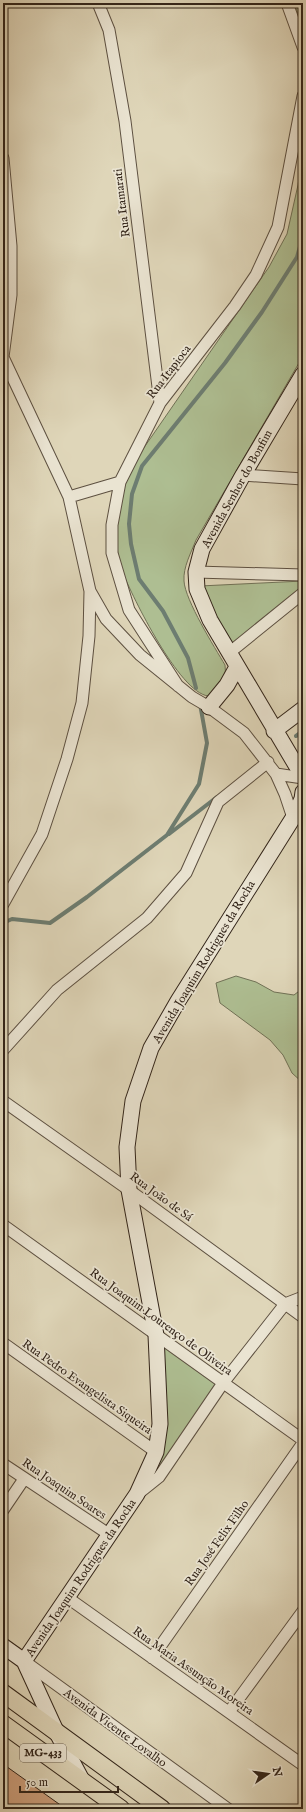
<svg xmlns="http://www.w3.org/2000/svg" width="306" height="1812" viewBox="0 0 306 1812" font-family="'IM FELL English',serif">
  <rect width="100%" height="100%" fill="#dfd6b9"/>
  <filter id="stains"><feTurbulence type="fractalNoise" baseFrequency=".005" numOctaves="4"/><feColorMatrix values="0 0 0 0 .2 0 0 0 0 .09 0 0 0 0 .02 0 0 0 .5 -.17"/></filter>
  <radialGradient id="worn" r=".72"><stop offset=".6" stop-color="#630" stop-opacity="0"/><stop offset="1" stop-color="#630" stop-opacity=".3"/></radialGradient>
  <!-- green -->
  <path fill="#aebe92" stroke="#707156" d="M294 3H303V27Z
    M303 150V356L196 540C191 553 183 567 184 581 185 600 215 648 225 665 227 682 221 687 208 696 179 692 133 598 122 571 120 564 118 555 117 547 115 534 117 496 122 484 126 477 130 469 134 462L269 267 287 234 298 185Z
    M303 581V589L231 647 200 586Z
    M236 976 256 982 274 992 294 995 303 988V1083L292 1073 283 1055 270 1040 220 1003 216 983Z
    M161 1343 217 1385 157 1472Z"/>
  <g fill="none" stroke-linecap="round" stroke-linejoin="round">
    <!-- stream -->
    <path stroke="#6d7d71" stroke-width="4" d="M196 688 188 658 163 611 139 579 131 544 129 524 132 494 142 466 225 363 262 312 297 257 303 236
      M296 736 303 731
      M169 834 217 797
      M3 923 12 919 50 923 87 897 167 835 199 784 207 743 200 704"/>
  </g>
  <!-- building -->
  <path fill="#cd9f7c" stroke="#322419" d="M3 1764 66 1809H3Z"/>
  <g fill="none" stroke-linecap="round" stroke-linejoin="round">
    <!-- street casing -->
    <g stroke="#5d5041" stroke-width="13">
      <path id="street" d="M98 3 109 30 125 121 160 403
        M287 3 303 47
        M3 158 11 246V295L3 357
        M3 357 69 497 90 591 89 636 82 703 67 759 42 834 3 904
        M243 475 303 479
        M69 497 120 482
        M196 572 303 575
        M90 591 106 619 140 655 192 697 209 707 244 733 276 774 285 794 293 818
        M229 653 303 593
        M178 686 129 610 112 553V525L120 482 160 403 235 306 256 275 278 227 303 96
        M276 774 303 778
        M3 1050 57 990 147 918 186 873 218 802 268 762
        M3 1101 129 1190 303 1317
        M3 1225 303 1440
        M3 1343 156 1452
        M3 1464 110 1535
        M139 1493 159 1477 223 1383 285 1304 303 1297
        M3 1510 24 1479
        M68 1598 303 1765
        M152 1658 303 1443
        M24 1661 228 1809
        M229 1712 303 1611"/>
    </g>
    <!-- secondary casing -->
    <g stroke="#322419" stroke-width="17">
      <path id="secondary" d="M303 374 243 475 202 549 196 572 197 589 210 620 303 777
        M209 707 227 685 237 667
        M274 731 303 709
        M3 1646 24 1661 57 1733 83 1782
        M24 1661 137 1494 156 1452 160 1424 156 1335 129 1190 127 1147 133 1101 151 1048 178 1001 293 818 302 799 303 792"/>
    </g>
    <!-- primary casing -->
    <g stroke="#322419" stroke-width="19">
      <path id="primary" d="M3 1693 162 1809
        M3 1724 121 1809"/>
    </g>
    <!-- street -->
    <use href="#street" stroke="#eae4d2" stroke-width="11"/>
    <!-- secondary -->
    <use href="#secondary" stroke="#eae4d2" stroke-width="15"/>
    <!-- primary -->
    <use href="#primary" stroke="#dfd6b9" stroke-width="17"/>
  </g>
  <g text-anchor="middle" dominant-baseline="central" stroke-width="3.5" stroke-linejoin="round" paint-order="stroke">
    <!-- shield labels -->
    <rect fill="#eae4d2" stroke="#695e50" stroke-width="1" x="20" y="1744" width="46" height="18" rx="3"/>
    <g font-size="11" font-weight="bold" fill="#322419">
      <text x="43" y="1753">MG-433</text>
    </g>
    <!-- street labels -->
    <g font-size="12" fill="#322419" stroke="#eae4d2">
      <text transform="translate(122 203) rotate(-97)">Rua Itamarati</text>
      <text transform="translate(169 372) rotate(-53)">Rua Itapioca</text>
      <text transform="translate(237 489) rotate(-61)">Avenida Senhor do Bonfim</text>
      <text transform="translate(204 962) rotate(-59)">Avenida Joaquim Rodrigues da Rocha</text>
      <text transform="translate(161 1197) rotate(36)">Rua João de Sá</text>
      <text transform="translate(161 1322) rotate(36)">Rua Joaquim Lourenço de Oliveira</text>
      <text transform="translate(87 1387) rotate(35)">Rua Pedro Evangelista Siqueira</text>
      <text transform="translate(64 1489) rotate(34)">Rua Joaquim Soares</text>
      <text transform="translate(217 1543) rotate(-55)">Rua José Felix Filho</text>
      <text transform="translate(81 1578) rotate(-56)">Avenida Joaquim Rodrigues da Rocha</text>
      <text transform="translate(193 1671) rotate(35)">Rua Maria Assunção Moreira</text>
      <text transform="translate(115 1728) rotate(36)">Avenida Vicente Lovalho</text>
    </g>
  </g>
  <!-- margin -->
  <rect width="306" height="1812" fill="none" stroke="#dfd6b9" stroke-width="16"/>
  <rect x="4" y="4" width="298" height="1804" fill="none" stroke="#322419" stroke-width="2"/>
  <rect x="8" y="8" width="290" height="1796" fill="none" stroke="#322419"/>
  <!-- north arrow -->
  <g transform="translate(268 1774) rotate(77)" stroke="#eae4d2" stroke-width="3" paint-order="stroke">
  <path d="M0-3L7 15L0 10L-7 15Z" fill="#322419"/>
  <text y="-6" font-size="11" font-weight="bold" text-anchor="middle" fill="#322419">N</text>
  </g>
  <!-- scale -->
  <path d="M20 1786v6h98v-6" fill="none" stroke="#322419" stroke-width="2"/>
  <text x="26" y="1786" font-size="12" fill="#322419" stroke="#eae4d2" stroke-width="3" paint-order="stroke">50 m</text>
  <rect width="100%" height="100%" filter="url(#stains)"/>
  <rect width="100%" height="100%" fill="url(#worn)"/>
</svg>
